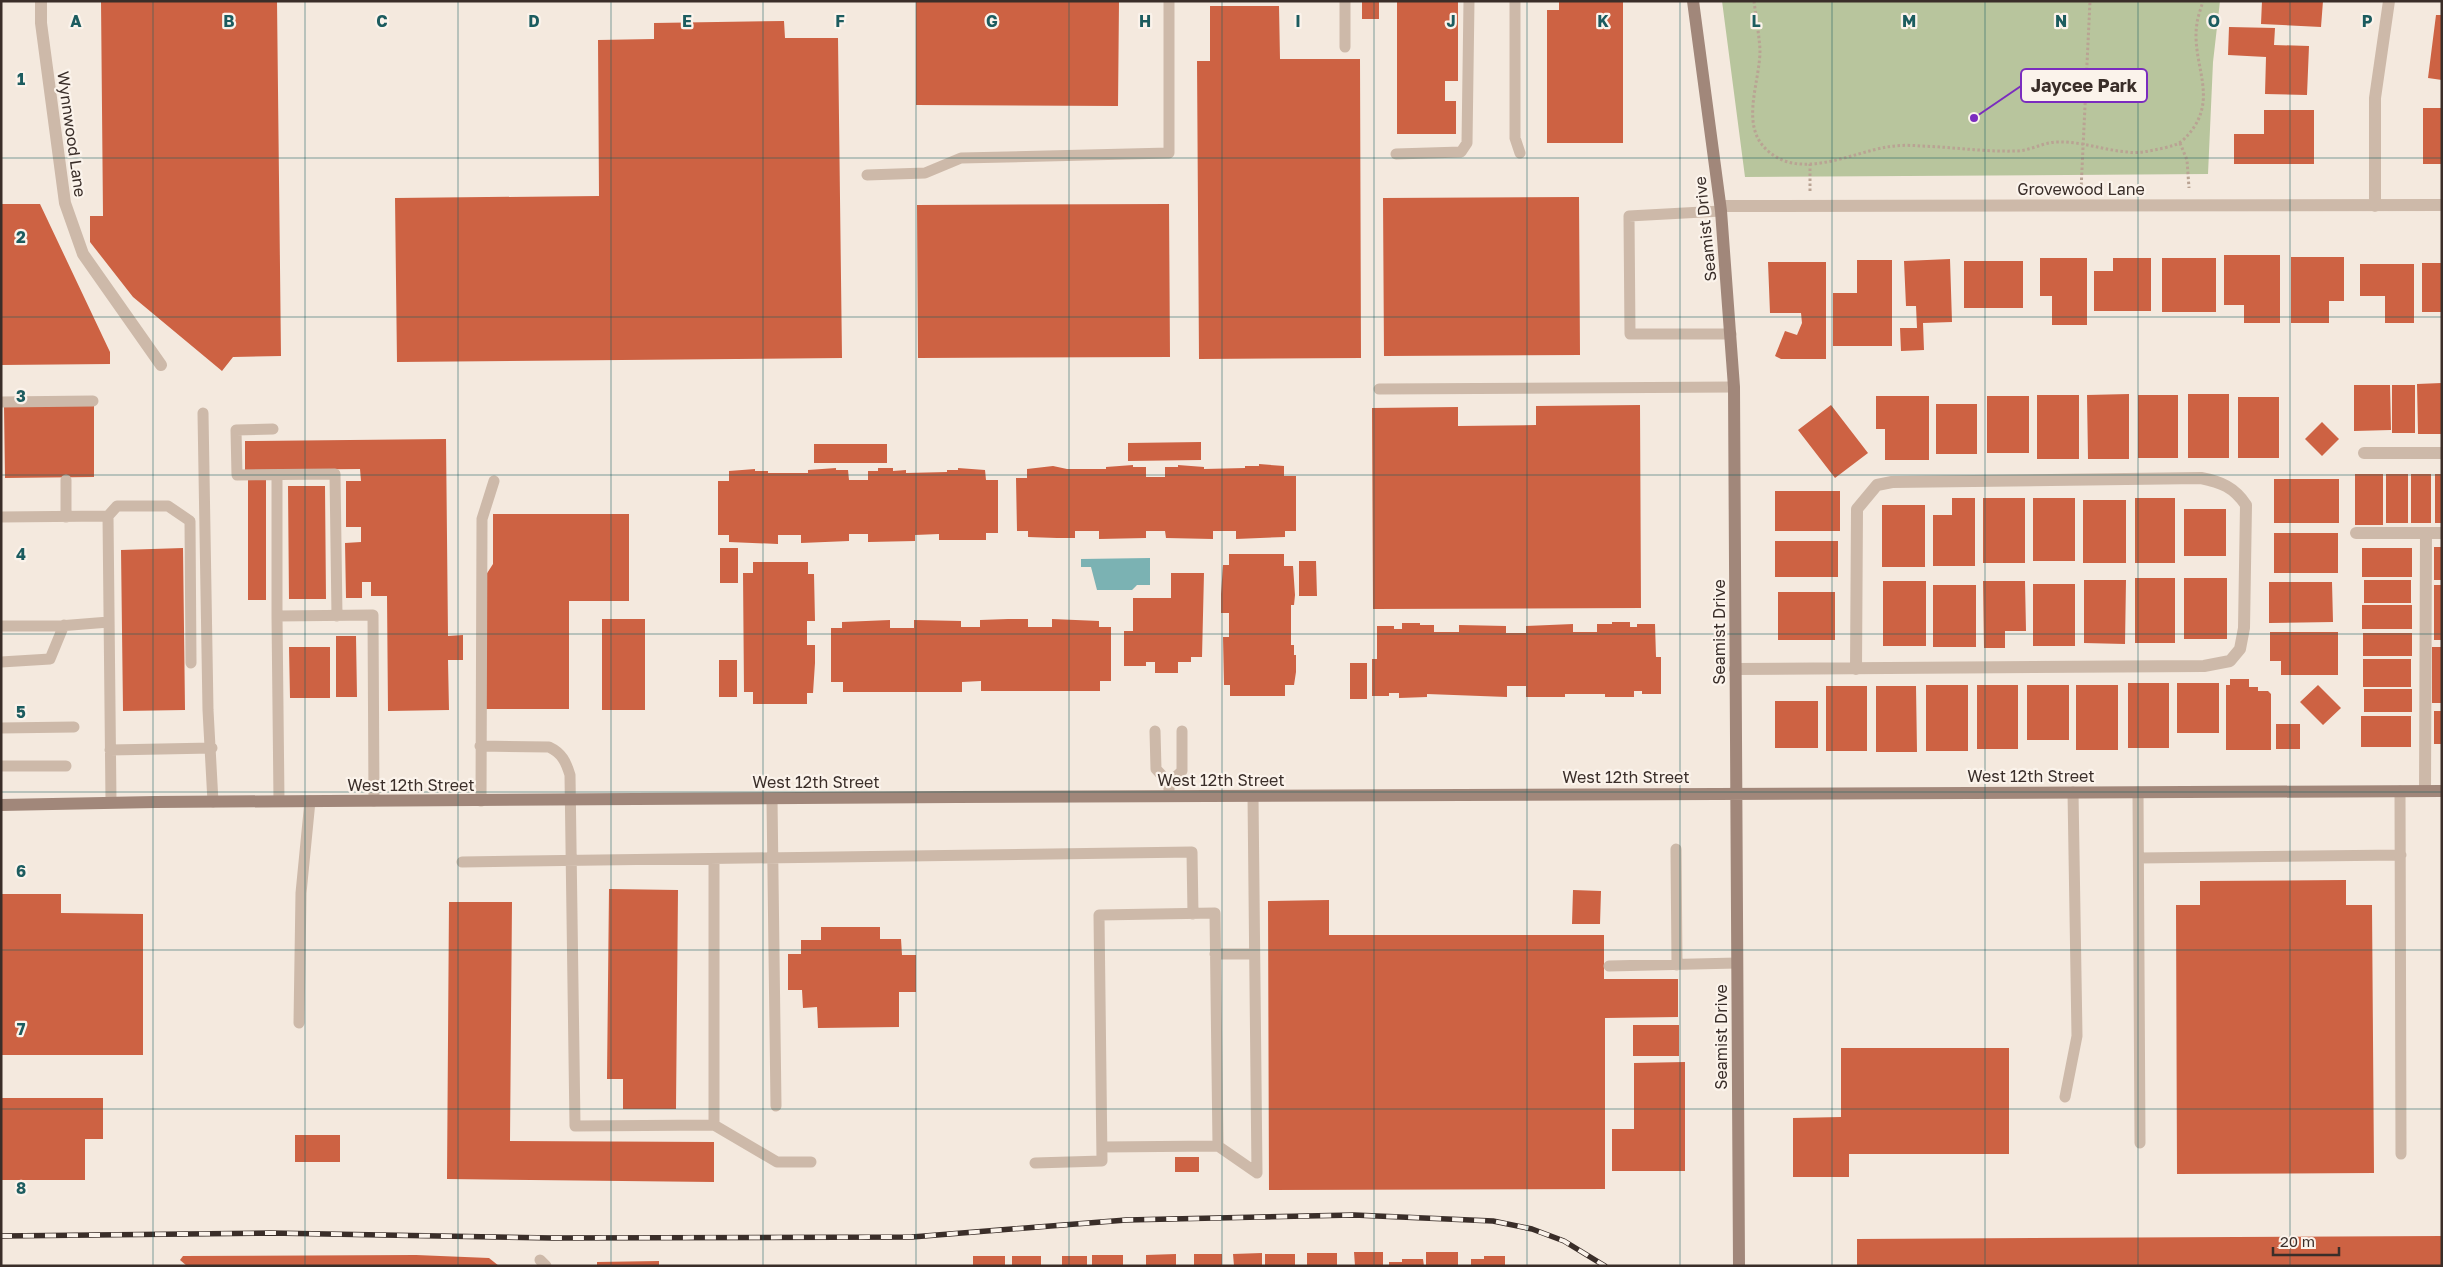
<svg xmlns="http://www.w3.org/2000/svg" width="2443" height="1267" viewBox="0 0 2443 1267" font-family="'Golos Text',sans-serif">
  <rect width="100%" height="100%" fill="#f4e9de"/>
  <!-- green -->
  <path fill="#b8c59d" d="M1722 1H2220L2213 62 2208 174 1745 177Z"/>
  <!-- water -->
  <path fill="#7bb2b3" d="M1150 558V585H1137L1132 590H1097L1091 567H1081V559Z"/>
  <!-- building -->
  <path fill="#cd6243" d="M101 1H277L281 356 233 357 222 371 133 297 90 242V216H103Z
    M916 1H1119L1118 106 916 105Z
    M1362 1H1379V19H1362Z
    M1397 1H1458V81H1445V101H1456V134H1397Z
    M1559 1H1623V143H1547V10H1559Z
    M2262 1H2323L2321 27 2261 24Z
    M1210 6H1279L1280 59H1360L1361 358 1199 359 1197 61H1210Z
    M2436 15H2442V80L2428 78Z
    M784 21 785 38H838L842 358 397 362 395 198 599 196 598 40 654 39V23Z
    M2229 27 2275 28 2274 45 2309 46 2307 95 2265 94 2266 57 2228 55Z
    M2423 108H2442V164H2423Z
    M2264 110H2314V164H2234V134H2264Z
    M1579 197 1580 355 1384 356 1383 198Z
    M1 204H40L110 352V364L1 365Z
    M1169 204 1170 357 918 358 917 205Z
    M2224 255H2280V323H2244V305H2224Z
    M2291 257H2344V301H2329V323H2291Z
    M2040 258H2087V325H2052V296H2040Z
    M2113 258H2151V311H2094V271H2113Z
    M2162 258H2216V312H2162Z
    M1950 259 1952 322 1923 323 1924 350 1901 351 1900 328H1917L1916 306H1906L1904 261Z
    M1857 260H1892V346H1833V293H1857Z
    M1964 261H2023V308H1964Z
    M1768 262H1826V359H1781L1775 356 1785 331 1797 335 1802 323 1801 313H1770Z
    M2422 263H2442V312H2422Z
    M2360 264H2414V323H2385V296H2360Z
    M2442 383V434H2418L2417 384Z
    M2354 385H2390L2391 430 2354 431Z
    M2392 385H2415V433H2392Z
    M2129 394V459H2088L2087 395Z
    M2188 394H2229V458H2188Z
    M2037 395H2079V459H2037Z
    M2138 395H2178V458H2138Z
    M1876 396H1929V460H1885V429H1876Z
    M1987 396H2029V453H1987Z
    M2238 397H2279V458H2238Z
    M1936 404H1977V454H1936Z
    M1640 405 1641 608 1373 609 1372 408 1458 407V426L1536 425V406Z
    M1831 405 1868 453 1835 478 1798 430Z
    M4 406H94V477L5 478Z
    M2322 422 2339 439 2322 456 2305 439Z
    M446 439 448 636 463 635V660H448L449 710 388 711 387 596H371V582H362V598H346L345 543 361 542V527H346V481H361L360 469 245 470V441Z
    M1201 442V460L1128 461V443Z
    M814 444H887V463H814Z
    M1259 464 1284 466V476H1296V531H1285V537L1236 539V531H1213V539L1166 538 1165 531H1146V538L1099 539V531H1075V538H1057L1028 537V531H1017L1016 478H1027V469L1053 466 1067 469H1106V467L1133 465V467H1146V477H1165V467H1178V465L1204 467V469L1245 468V466H1259Z
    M836 468V470H848L849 480H868V471H878V468H893V471L906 470V473L947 472V470H958V468L985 470 986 480H998V533H986V540H939V534L915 535V541L868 542V534H849V541L801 543V535H778V544L729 542V535H718V481H729V471L755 469V471H768V473H808V470Z
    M2355 474H2383V525H2355Z
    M2386 474H2408V523H2386Z
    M2411 474H2431V523H2411Z
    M2435 474H2442V523H2435Z
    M248 479H266V600H248Z
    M2274 479H2339V523H2274Z
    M288 486H325L326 599H289Z
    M1775 491H1840V531H1775Z
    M1952 498H1975V566H1933V515H1952Z
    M1983 498H2025V563H1983Z
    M2033 498H2075V561H2033Z
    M2135 498H2175V563H2135Z
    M2083 500H2126V563H2083Z
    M1882 505H1925V567H1882Z
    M2184 509H2226V556H2184Z
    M493 514H629V601H569V709H483L482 581 493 564Z
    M2274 533H2338V573H2274Z
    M1775 541H1838V577H1775Z
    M2434 547H2442V580H2434Z
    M183 548 185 710 123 711 121 550Z
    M720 548H738V583H720Z
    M2362 548H2412V577H2362Z
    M1229 554H1284V566H1293L1295 595 1294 605H1291V645H1294V655H1296V672L1294 685H1285V696H1230V685H1224L1223 637H1229V613H1221V594L1223 565H1229Z
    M1299 561H1316L1317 596H1299Z
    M753 562H808V574H814L815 621H807V645H815V663L813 693H807V704H753V692H744L743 573H753Z
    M1171 573H1204L1202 657H1191V662H1178V673H1155V662H1146V666H1124V631H1133V598H1171Z
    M2135 578H2175V643H2135Z
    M2184 578H2227V639H2184Z
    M2084 580H2126L2125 644 2084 643Z
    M2364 580H2411V603H2364Z
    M1883 581H1926V646H1883Z
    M1983 581H2025L2026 631H2005V648H1984Z
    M2269 582H2332L2333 622 2269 623Z
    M2033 584H2075V646H2033Z
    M1933 585H1976V647H1933Z
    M2434 585H2442V640H2434Z
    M1778 592H1835V640H1778Z
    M2362 605H2412V629H2362Z
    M602 619H645V710H602Z
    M1008 619H1028V627H1052V619L1099 621V627H1111V681H1100V691H981V681L962 682V692H843V682H831V628H842V622L890 620V628H914V620L961 621V627H980V620Z
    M1612 622H1630V627H1637V624H1655L1656 657H1661V694H1642V691H1634V697H1605V694H1565V697H1526V686H1507V697L1427 694V697L1399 698V693H1389V696H1372V659H1377V626H1394V629H1402V623H1420V625H1434V632H1459V625L1506 626V633H1526V626L1573 624V632H1597V624H1612Z
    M2270 632H2338V675H2281V661H2270Z
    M2363 633H2412V656H2363Z
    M336 636H356L357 697H336Z
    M289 647H330V698H290Z
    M2432 647H2442V703H2432Z
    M2363 659H2411V687H2363Z
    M719 660H737V697H719Z
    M1350 663H1367V699H1350Z
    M2230 679H2249V687H2258V691H2268L2271 694V750H2226V685H2230Z
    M2128 683H2169V748H2128Z
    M2177 683H2219V733H2177Z
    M1926 685H1968V751H1926Z
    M1977 685H2018V749H1977Z
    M2027 685H2069V740H2027Z
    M2076 685H2118V750H2076Z
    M2318 685 2341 708 2323 725 2300 702Z
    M1826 686H1867V751H1826Z
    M1876 686H1916L1917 752H1876Z
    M2364 689H2412V712H2364Z
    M1775 701H1818V748H1775Z
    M2434 711H2442V744H2434Z
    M2361 716H2411V747H2361Z
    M2276 724H2300V749H2276Z
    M2346 880V905H2372L2374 1173 2177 1174 2176 905H2200V881Z
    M609 889 678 890 676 1109H623V1079H607Z
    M1573 890 1601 891 1600 924H1572Z
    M1 894H61V913L143 914V1055H1Z
    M1329 900V935H1604V979H1678V1017L1605 1018V1189L1269 1190 1268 901Z
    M449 902H512L510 1141 714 1142V1182L447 1179Z
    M821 927H880V939H901L902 955H916V992H899V1027L818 1028 817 1007 803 1008 802 990H788V954H801V940H821Z
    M1633 1025H1679V1056H1633Z
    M1841 1048H2009V1154H1849V1177H1793V1118L1841 1117Z
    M1685 1062V1171H1612V1129H1634V1063Z
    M1 1098H103V1139H85V1180H1Z
    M295 1135H340V1162H295Z
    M1175 1157H1199V1172H1175Z
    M2442 1236V1266H1857V1239Z
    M1354 1252H1383V1266H1355Z
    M1426 1252H1458V1266H1426Z
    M1262 1253V1266H1234L1233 1254Z
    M1307 1253H1337V1266H1307Z
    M1176 1254V1266H1146V1255Z
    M1194 1254H1222V1266H1194Z
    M1265 1254H1295V1266H1265Z
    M416 1255 489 1258 499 1266H187L180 1260 183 1256Z
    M1092 1255H1123V1266H1092Z
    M973 1256H1005V1266H973Z
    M1012 1256H1041V1266H1012Z
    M1062 1256H1087V1266H1062Z
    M1484 1256H1505V1266H1471V1259H1484Z
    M1402 1259H1423L1424 1266H1389V1262H1402Z
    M659 1261V1266H597V1262Z"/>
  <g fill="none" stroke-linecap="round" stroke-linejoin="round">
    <!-- path -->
    <path stroke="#b9a393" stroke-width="3" stroke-dasharray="2.5 2.5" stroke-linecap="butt" d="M1754 1C1756 18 1759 34 1760 50 1760 83 1739 126 1768 151 1800 180 1851 153 1887 147 1898 145 1910 145 1921 146 1953 147 1984 152 2016 151 2029 151 2042 143 2056 142 2081 141 2103 150 2127 152 2140 154 2152 150 2164 148 2171 146 2177 145 2182 141 2224 102 2190 66 2197 23 2198 16 2201 8 2203 1
      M2180 143 2187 160 2189 188
      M2081 190 2090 1
      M1810 191V164"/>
    <!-- lane -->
    <path stroke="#cdb9a9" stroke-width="11" d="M1345 1V47
      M1515 1V138L1520 153
      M1396 154 1461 152 1467 143 1469 1
      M867 175 925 173 961 158 1169 153V1
      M1721 211 1629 216 1630 334H1731
      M1379 389 1734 387
      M1 402 93 401
      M203 413 208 710 213 802
      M273 429 236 430 237 475 335 474 337 616
      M277 475V616
      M66 480V517
      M1 517 108 516
      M1 626H59L109 622
      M1 662 50 659 64 625
      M1 728 74 727
      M1155 731 1156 769 1169 783V796
      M480 746 549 747C562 753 566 762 570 775L575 1126 714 1125
      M110 750 212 748
      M1 766H66
      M1169 783 1182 771V731
      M2400 791 2401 1154
      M2138 792 2140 1143
      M1253 796 1257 1173
      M772 799 776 1106
      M279 801 277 616 373 615 374 801
      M481 801 482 519 494 481
      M111 802 108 516 117 506H168L190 521 191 663
      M1676 849 1677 965
      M2139 858 2401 855
      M714 859V1125L777 1162H811
      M462 862 1192 852 1193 914
      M1215 954H1254
      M1609 966 1737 963
      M299 1023 301 893 310 801
      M2065 1097 2077 1036 2073 792
      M1102 1147 1218 1146 1257 1173
      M1035 1163 1102 1161 1099 915 1215 913 1218 1146
      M540 1260 546 1266"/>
    <!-- street -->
    <path stroke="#cdb9a9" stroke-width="12" d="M41 1V23L65 203 83 254 161 365
      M1721 206 2442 205
      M2375 206V98L2389 1
      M2364 453H2442
      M2356 533H2442
      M1735 669 2204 666 2230 661 2240 649 2244 628 2246 505C2234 487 2221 482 2201 478L1892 482 1877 485 1857 509 1856 669
      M2425 791 2426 533"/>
    <!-- secondary -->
    <path stroke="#a1877a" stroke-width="12" d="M1693 1 1721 211 1734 387 1739 1266
      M1 805 155 802 956 797 2442 791"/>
    <!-- rail casing -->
    <g stroke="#3a2e29" stroke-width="5.5">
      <path id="rail" d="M1 1236 270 1233 552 1238 912 1237 1126 1220 1354 1215 1493 1221 1532 1229 1564 1241 1605 1266"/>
    </g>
    <!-- rail -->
    <use href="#rail" stroke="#fbf3eb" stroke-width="4" stroke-dasharray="11" stroke-linecap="butt"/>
  </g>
  <!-- grid -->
  <path fill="none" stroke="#1c5c5f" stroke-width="1" stroke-opacity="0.55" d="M153 1V1266M305 1V1266M458 1V1266M611 1V1266M763 1V1266M916 1V1266M1069 1V1266M1222 1V1266M1374 1V1266M1527 1V1266M1680 1V1266M1832 1V1266M1985 1V1266M2138 1V1266M2290 1V1266M1 158H2442M1 317H2442M1 475H2442M1 634H2442M1 792H2442M1 950H2442M1 1109H2442"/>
  <g text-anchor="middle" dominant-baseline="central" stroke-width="4.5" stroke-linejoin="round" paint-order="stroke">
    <!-- street labels -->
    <g font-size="16" fill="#3a2e29" stroke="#fbf3eb">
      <text transform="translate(72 134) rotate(82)">Wynnwood Lane</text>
      <text x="2081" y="189">Grovewood Lane</text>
      <text transform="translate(1705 229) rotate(-96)">Seamist Drive</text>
      <text transform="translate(1719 632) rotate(-90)">Seamist Drive</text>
      <text x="2031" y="776">West 12th Street</text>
      <text x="1626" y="777">West 12th Street</text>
      <text x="1221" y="780">West 12th Street</text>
      <text x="816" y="782">West 12th Street</text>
      <text x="411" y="785">West 12th Street</text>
      <text transform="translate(1721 1037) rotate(-90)">Seamist Drive</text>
    </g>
  </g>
  <g font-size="16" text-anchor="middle" font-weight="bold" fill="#1c5c5f" stroke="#fbf3eb" stroke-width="4.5" stroke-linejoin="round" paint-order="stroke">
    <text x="76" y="27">A</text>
    <text x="229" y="27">B</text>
    <text x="382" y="27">C</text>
    <text x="534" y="27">D</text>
    <text x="687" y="27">E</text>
    <text x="840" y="27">F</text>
    <text x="992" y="27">G</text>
    <text x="1145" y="27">H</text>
    <text x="1298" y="27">I</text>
    <text x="1451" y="27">J</text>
    <text x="1603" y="27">K</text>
    <text x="1756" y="27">L</text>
    <text x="1909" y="27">M</text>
    <text x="2061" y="27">N</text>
    <text x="2214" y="27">O</text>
    <text x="2367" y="27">P</text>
    <text x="21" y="85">1</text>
    <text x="21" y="243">2</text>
    <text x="21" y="402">3</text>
    <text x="21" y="560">4</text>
    <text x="21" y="718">5</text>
    <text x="21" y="877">6</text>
    <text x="21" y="1035">7</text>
    <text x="21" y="1194">8</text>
  </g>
  <!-- callouts -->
  <path fill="none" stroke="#7b2cbf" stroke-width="2" d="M1974 118L2021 86"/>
  <circle fill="#7b2cbf" stroke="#fbf3eb" stroke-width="2" cx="1974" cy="118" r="5"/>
  <rect fill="#fbf3eb" stroke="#7b2cbf" stroke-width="2" x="2021" y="69" width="126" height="33" rx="5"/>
  <g font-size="18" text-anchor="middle" font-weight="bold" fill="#3a2e29">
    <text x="2084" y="92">Jaycee Park</text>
  </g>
  <!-- border -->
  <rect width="2443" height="1267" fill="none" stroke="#3a2e29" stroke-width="5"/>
  <!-- scale -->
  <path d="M2273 1247v8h66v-8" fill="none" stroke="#3a2e29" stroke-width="2.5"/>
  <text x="2280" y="1247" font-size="15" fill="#3a2e29" stroke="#fbf3eb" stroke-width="4" paint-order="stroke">20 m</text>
</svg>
